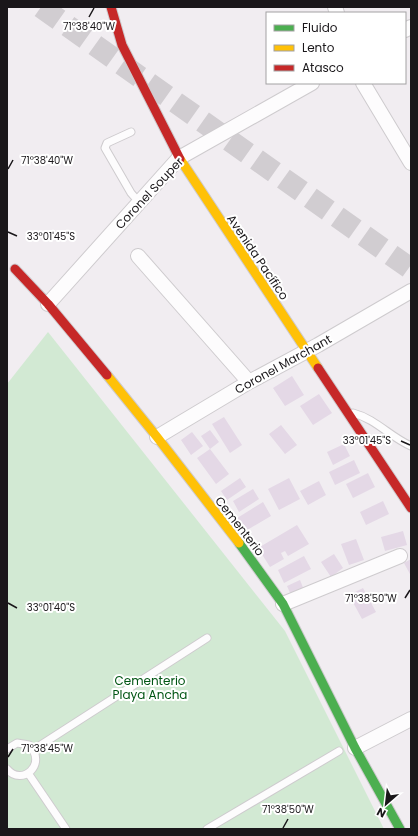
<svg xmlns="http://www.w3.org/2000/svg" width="418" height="836" viewBox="0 0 418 836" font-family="Poppins,sans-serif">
  <rect width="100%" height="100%" fill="#f1edf1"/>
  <!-- green -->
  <path fill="#d2e9d3" d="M48 332 285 631 384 829H7V384Z"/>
  <!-- building -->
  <path fill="#e4d8e6" d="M292 376 304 395 285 406 273 388Z
    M319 394 332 413 313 425 300 406Z
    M224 417 242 445 230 453 212 424Z
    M281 425 297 445 285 454 269 434Z
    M210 430 219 442 210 449 229 474 216 484 197 458 210 449 201 436Z
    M192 432 203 446 191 455 181 440Z
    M344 444 350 456 333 465 327 452Z
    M354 460 360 473 335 485 329 472Z
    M368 473 375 487 353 498 346 484Z
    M240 478 246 487 227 500 221 491Z
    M289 478 300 499 279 510 268 489Z
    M319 481 326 495 308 505 300 491Z
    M253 489 259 499 239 512 233 501Z
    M383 501 389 514 366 525 360 512Z
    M263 502 271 516 242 533 234 520Z
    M297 525 309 544 288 556 285 551 281 553 284 559 270 567 258 548Z
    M403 531 407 545 385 551 381 537Z
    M356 539 364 560 349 565 341 544Z
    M334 554 343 568 331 577 321 562Z
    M304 556 311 569 284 583 278 570Z
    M411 559V576L404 563Z
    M300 580 304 590 291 595 287 586Z
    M363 588 376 612 362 619 349 595Z"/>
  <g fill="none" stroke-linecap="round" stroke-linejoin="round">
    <!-- highway-tunnel -->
    <path stroke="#d1cdd1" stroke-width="22" stroke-dasharray="22 11" stroke-linecap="butt" d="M41 7 411 269"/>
    <!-- lane casing -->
    <g stroke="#cecbce" stroke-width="9">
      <path id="lane" d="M131 132 107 143 105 148 131 193 139 202
        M353 413C376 419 390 437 411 446
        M7 749 17 743 29 745C48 764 22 787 7 769
        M33 750 207 638
        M28 773 66 829
        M207 829 339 751"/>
    </g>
    <!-- street casing -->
    <g stroke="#cecbce" stroke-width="16">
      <path id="street" d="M335 7 337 13
        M405 30 411 27
        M363 83 411 163
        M138 256 249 382
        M48 304 179 158 312 83
        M157 437 249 382 318 345 411 291
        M283 604 400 556
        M355 748 411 719"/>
    </g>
    <!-- fast casing -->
    <g stroke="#cecbce" stroke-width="11">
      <path id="fast" d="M239 543 283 604 355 748 400 829"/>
    </g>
    <!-- slow casing -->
    <g stroke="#cecbce" stroke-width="11">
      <path id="slow" d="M180 159 318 368
        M107 375 157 437 239 543"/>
    </g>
    <!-- jam casing -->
    <g stroke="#cecbce" stroke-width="11">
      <path id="jam" d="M111 7 122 45 180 159
        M15 269 48 304 107 375
        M318 368 411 508"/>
    </g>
    <!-- lane -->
    <use href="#lane" stroke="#fdfcfd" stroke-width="7"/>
    <!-- street -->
    <use href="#street" stroke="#fdfcfd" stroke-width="14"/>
    <!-- fast -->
    <use href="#fast" stroke="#4caf50" stroke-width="9"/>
    <!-- slow -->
    <use href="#slow" stroke="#ffc107" stroke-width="9"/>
    <!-- jam -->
    <use href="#jam" stroke="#c62828" stroke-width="9"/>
  </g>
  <!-- ticks -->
  <path fill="none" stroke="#1a171a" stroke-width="1.5" d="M89 17 94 8M8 169 13 160M8 232 17 236M401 441 410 445M405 598 410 590M8 603 17 608M8 757 13 749M283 828 288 819"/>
  <g text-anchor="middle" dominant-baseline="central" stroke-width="4" stroke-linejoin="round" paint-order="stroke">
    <!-- street labels -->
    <g font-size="12" fill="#1a171a" stroke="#fff">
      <text transform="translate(149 193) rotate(-47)">Coronel Souper</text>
      <text transform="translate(258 257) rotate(56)">Avenida Pacífico</text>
      <text transform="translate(283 364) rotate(-29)">Coronel Marchant</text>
      <text transform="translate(240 526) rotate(52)">Cementerio</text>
    </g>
    <!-- park labels -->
    <g font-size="12" fill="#005513" stroke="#fff">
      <text x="150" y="680">Cementerio<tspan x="150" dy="14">Playa Ancha</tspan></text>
    </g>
  </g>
  <g font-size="10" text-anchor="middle" fill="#1a171a" stroke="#fff" stroke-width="4" stroke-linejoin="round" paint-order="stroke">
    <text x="89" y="30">71°38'40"W</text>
    <text x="47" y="164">71°38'40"W</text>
    <text x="51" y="240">33°01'45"S</text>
    <text x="367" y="444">33°01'45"S</text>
    <text x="371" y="602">71°38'50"W</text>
    <text x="51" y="611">33°01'40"S</text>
    <text x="47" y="752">71°38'45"W</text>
    <text x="288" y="813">71°38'50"W</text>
  </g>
  <!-- border -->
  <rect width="418" height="836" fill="none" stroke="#1a171a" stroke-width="16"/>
  <!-- legend -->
  <rect x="266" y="12" width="140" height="72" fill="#ffffff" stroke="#a3a2a3"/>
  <rect x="274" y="25" width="20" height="6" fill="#4caf50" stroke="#a3a2a3"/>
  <text x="302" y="32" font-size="12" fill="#1a171a">Fluido</text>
  <rect x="274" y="45" width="20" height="6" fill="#ffc107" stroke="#a3a2a3"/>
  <text x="302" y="52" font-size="12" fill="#1a171a">Lento</text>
  <rect x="274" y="65" width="20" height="6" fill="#c62828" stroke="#a3a2a3"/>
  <text x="302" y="72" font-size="12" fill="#1a171a">Atasco</text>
  <!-- north arrow -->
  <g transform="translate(386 804) rotate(208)" stroke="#ffffff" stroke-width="3" paint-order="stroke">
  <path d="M0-3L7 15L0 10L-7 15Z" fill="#1a171a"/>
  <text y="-6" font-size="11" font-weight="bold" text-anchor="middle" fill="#1a171a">N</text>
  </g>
</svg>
